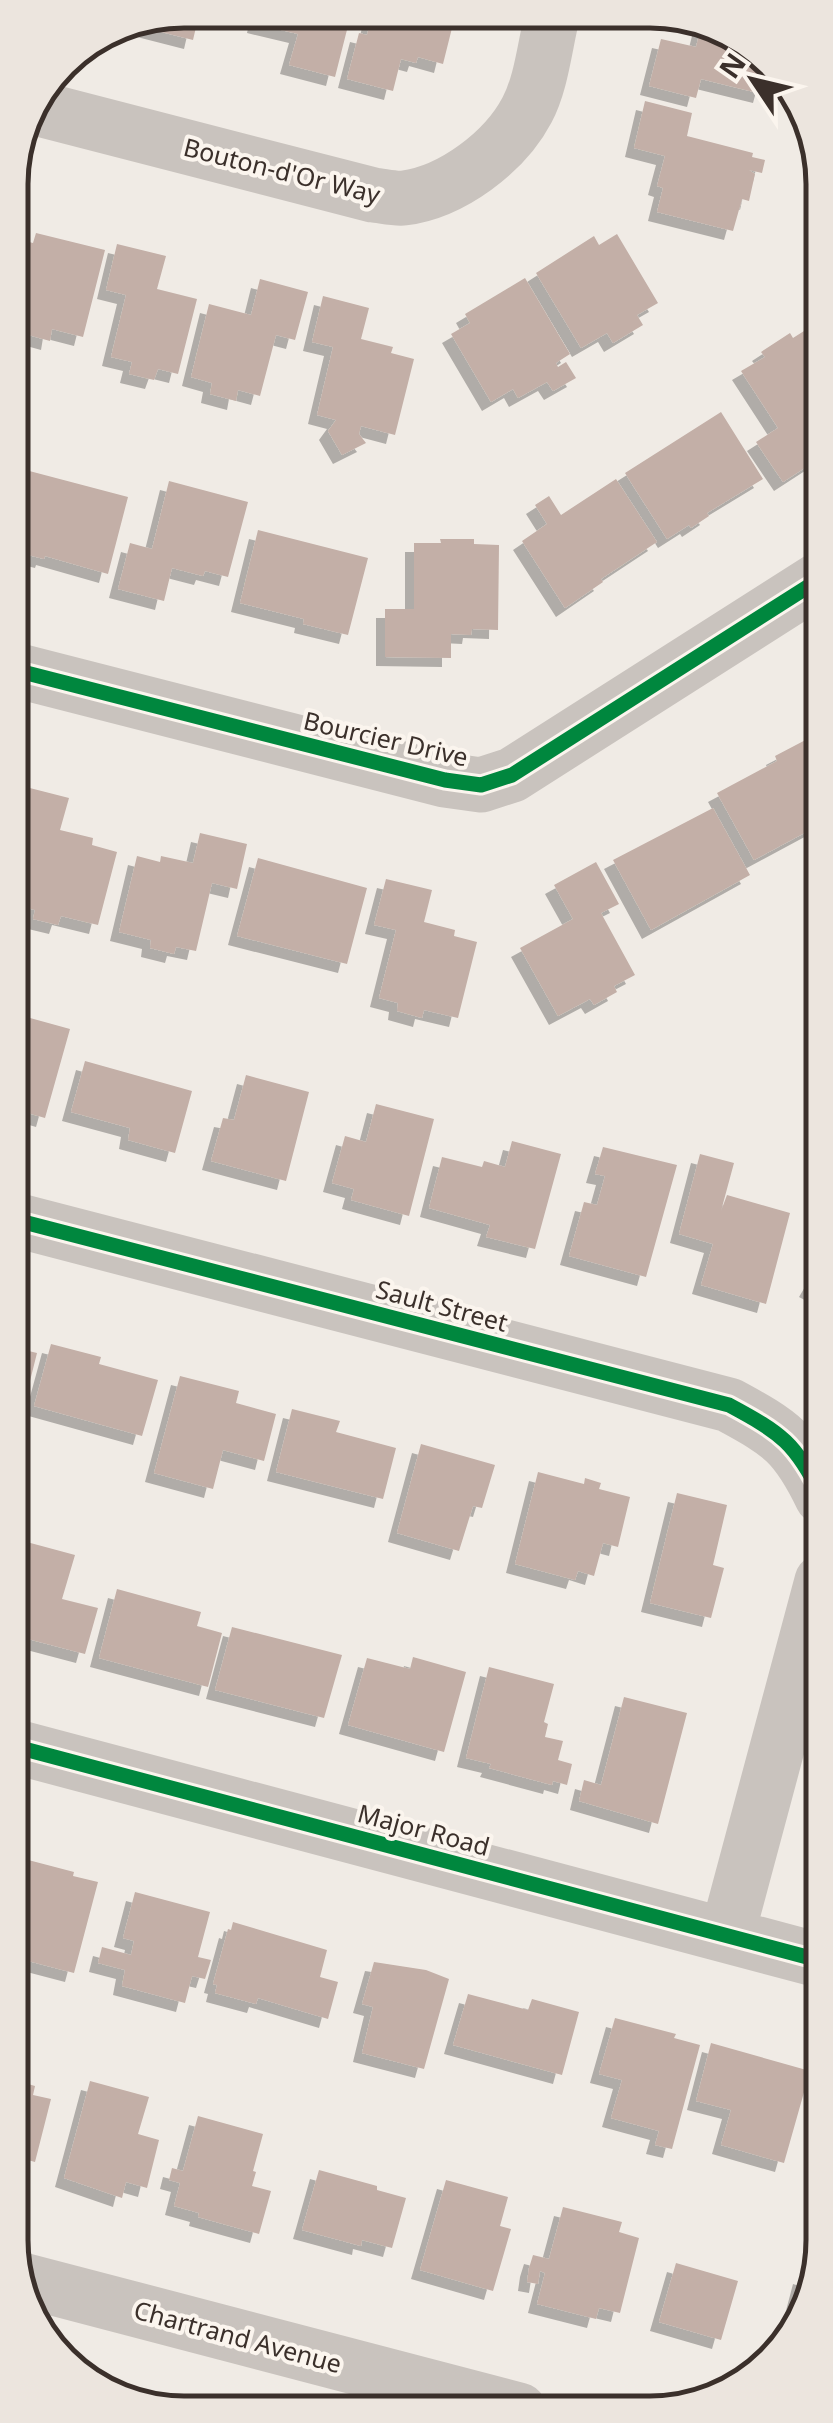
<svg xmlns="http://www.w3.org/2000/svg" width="833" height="2423" viewBox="0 0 833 2423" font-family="'Noto Sans',sans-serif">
  <defs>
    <filter id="shadow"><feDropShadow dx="-9" dy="9" stdDeviation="0" flood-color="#0004"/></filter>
  </defs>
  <rect width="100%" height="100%" fill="#f0ebe5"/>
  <!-- building -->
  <path fill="#c3afa7" filter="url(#shadow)" d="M183 10H200L193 40 146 28 147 24Z
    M207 10H243L241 20Z
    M259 11H340L351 14 335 77 289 65 298 34 256 24Z
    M373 11 456 12 443 64 418 57 416 63 401 59 393 91 347 79 359 33 367 35Z
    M702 23 772 60 780 75 768 72 762 94 701 79 696 98 649 86 661 39 696 47Z
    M645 101 692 113 687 136 753 153 752 157 765 160 762 173 749 170 755 174 749 201 742 199 733 231 657 212 663 188 657 186 665 156 634 148Z
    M36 233 105 250 83 337 52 329 50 341 14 331 17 321 11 319V247L13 238 33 243Z
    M617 234 658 303 637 315 643 325 613 343 607 333 581 348 536 273 594 236 599 245Z
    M117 244 166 256 157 289 197 299 178 374 158 369 154 380 129 374 132 362 111 357 126 295 106 290Z
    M525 278 570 354 556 363 558 367 566 362 576 378 553 391 547 382 518 398 513 389 491 402 451 334 470 323 465 314Z
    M260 279 308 292 295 340 276 335 260 396 238 390 236 401 210 394 212 383 191 377 209 304 251 315Z
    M323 296 369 308 361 339 393 347 391 353 414 359 395 435 361 426 359 434 366 443 342 455 328 431 336 420 317 415 333 347 312 342Z
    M815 324 820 331V458L783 482 756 442 778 428 741 371 765 357 761 352 790 333 793 338Z
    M721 412 763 479 707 513 709 516 691 528 689 525 667 539 625 473Z
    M18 468 128 497 108 574 45 556 44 559 24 554V550L11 547V496Z
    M616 479 657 542 601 579 603 582 565 608 522 541 547 524 535 505 549 496 561 515Z
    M169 481 248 502 228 577 205 571 203 576 172 568 164 601 118 589 130 543 152 549Z
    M258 530 368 558 348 635 303 624 304 619 240 603Z
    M440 539H474V544L499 545 498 630 472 629 471 635 451 634V658L385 657V609H414V543H441Z
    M815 735 820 745 821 824 754 860 717 793 777 761 775 756Z
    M22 786 69 798 60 830 93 838 92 845 117 852 98 925 61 916 58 925 33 919 35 910 12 904 29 837 11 832Z
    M713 808 750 875 651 930 613 860Z
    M200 833 247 844 237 889 212 883 196 951 176 947 174 954 150 948 151 940 119 932 137 856 160 862 161 856 193 863Z
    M258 858 367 888 347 964 237 936Z
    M596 862 619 904 601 913 635 975 614 986 617 992 594 1005 590 999 558 1016 520 948 573 919 554 885Z
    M386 879 432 890 424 922 455 930 454 936 477 942 458 1018 424 1010 422 1018 397 1011 398 1003 379 998 396 930 374 925Z
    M12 1013 70 1029 45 1118 21 1111 20 1116 12 1114Z
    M85 1061 192 1091 175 1153 128 1140 130 1128 71 1112Z
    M246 1075 309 1092 286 1181 211 1161 223 1118 234 1120Z
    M376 1104 434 1119 409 1216 351 1200 354 1189 332 1183 345 1136 366 1142Z
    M512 1141 561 1154 535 1249 486 1237 490 1225 429 1208 442 1157 482 1167 484 1161 505 1167Z
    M603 1147 677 1165 646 1277 569 1256 584 1202 597 1205 605 1176 595 1174Z
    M700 1154 734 1163 721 1211 727 1195 790 1213 766 1304 701 1285 713 1244 679 1234Z
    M821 1266V1295L808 1288Z
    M51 1344 101 1357 99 1364 158 1380 142 1436 34 1406Z
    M12 1347 37 1353 24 1405 12 1401Z
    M180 1376 239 1391 236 1403 276 1414 264 1461 223 1450 213 1489 154 1473Z
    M292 1409 340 1421 336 1432 396 1448 383 1499 276 1472Z
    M421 1444 495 1465 482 1508 473 1506 459 1551 397 1533Z
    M538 1472 584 1484 585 1478 601 1483 599 1489 630 1497 618 1547 603 1543 594 1576 578 1571 575 1580 515 1564Z
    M677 1493 727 1505 713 1565 724 1568 711 1618 650 1603Z
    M12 1538 75 1555 62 1599 98 1608 85 1654 13 1635Z
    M117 1589 201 1612 197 1626 222 1633 208 1687 99 1658Z
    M232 1627 342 1655 324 1718 215 1690Z
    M413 1657 466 1672 444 1752 348 1725 367 1658 410 1669Z
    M489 1667 554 1684 544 1722 548 1724 545 1737 563 1741 558 1760 572 1764 567 1785 553 1781 552 1785 489 1768 491 1764 466 1758Z
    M624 1697 687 1713 658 1824 579 1801 584 1780 601 1785Z
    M13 1856 74 1872 73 1876 98 1882 74 1973 13 1957 21 1916 13 1914Z
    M135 1892 210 1912 198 1957 211 1960 205 1979 192 1976 185 2003 122 1986 125 1970 98 1963 102 1947 131 1955 134 1941 123 1938Z
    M233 1922 327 1950 320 1977 338 1982 328 2019 258 1998 256 2004 215 1993 217 1985 213 1984 228 1929 231 1930Z
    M374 1962 426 1970 449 1979 424 2069 362 2053 373 2007 362 2004Z
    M468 1994 528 2010 532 1999 579 2012 562 2075 453 2045Z
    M615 2018 676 2034 674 2038 700 2045 672 2149 655 2145 659 2131 611 2118 622 2080 599 2074Z
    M711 2043 810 2071 784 2163 721 2145 731 2110 696 2101Z
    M18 2081 35 2086 33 2095 51 2099 35 2162 13 2156V2083Z
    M90 2081 149 2097 138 2134 159 2140 147 2188 126 2182 122 2198 64 2178Z
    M198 2116 263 2134 253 2171 256 2172 252 2186 271 2191 259 2234 198 2217 199 2213 174 2206 180 2183 169 2180 172 2168 183 2171Z
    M319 2170 377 2186V2190L406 2198 392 2248 362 2240 361 2246 302 2230Z
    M446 2180 508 2197 500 2226 511 2229 493 2291 420 2270Z
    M563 2207 622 2222 619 2232 639 2238 620 2313 599 2308 596 2319 537 2304 545 2273 540 2271 538 2284 527 2282 529 2268 533 2255 549 2259Z
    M676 2263 738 2281 721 2340 659 2322Z
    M802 2275 812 2278 789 2333 787 2332Z"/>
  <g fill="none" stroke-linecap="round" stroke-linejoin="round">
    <!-- minor -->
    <path stroke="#c9c3be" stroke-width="55" d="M28 106 373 195C383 196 395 199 404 198 452 192 505 152 527 110 542 82 545 43 553 13
      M11 669 445 780 481 785 512 775 820 579
      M12 1219 729 1405C781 1433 796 1443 822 1497
      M13 1746 822 1961
      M727 1935 822 1581
      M15 2278 519 2410"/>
    <!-- cycleway casing -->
    <g stroke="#fbf5ee" stroke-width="21">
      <path id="cycleway" d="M11 669 445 780 481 785 512 775 820 579
        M12 1219 729 1405C781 1433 796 1443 822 1497
        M13 1746 822 1961"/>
    </g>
    <!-- cycleway -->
    <use href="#cycleway" stroke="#00873e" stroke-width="15"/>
  </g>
  <g text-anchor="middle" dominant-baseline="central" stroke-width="8" stroke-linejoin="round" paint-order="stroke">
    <!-- street labels -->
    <g font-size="25" fill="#3b302b" stroke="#fbf5ee">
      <text transform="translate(282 170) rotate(14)">Bouton-d'Or Way</text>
      <text transform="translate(386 738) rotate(13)">Bourcier Drive</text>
      <text transform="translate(442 1305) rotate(15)">Sault Street</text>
      <text transform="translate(424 1829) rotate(15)">Major Road</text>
      <text transform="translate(238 2336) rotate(15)">Chartrand Avenue</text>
    </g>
  </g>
  <!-- crop -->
  <path d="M0 0H833V2423H0ZM184 28H650A156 156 0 0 1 806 184V2240A156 156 0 0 1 650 2396H184A156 156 0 0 1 28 2240V184A156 156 0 0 1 184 28Z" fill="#ece5de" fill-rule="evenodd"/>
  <path fill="none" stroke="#3b302b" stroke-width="5" d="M184 28H650A156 156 0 0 1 806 184V2240A156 156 0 0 1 650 2396H184A156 156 0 0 1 28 2240V184A156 156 0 0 1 184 28Z"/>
  <!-- north arrow -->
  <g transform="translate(753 80) rotate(305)" stroke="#fbf5ee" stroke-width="8" paint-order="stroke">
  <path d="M0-8L18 38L0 25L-18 38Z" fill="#3b302b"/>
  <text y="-15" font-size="28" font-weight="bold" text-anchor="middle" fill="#3b302b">N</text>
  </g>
</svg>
